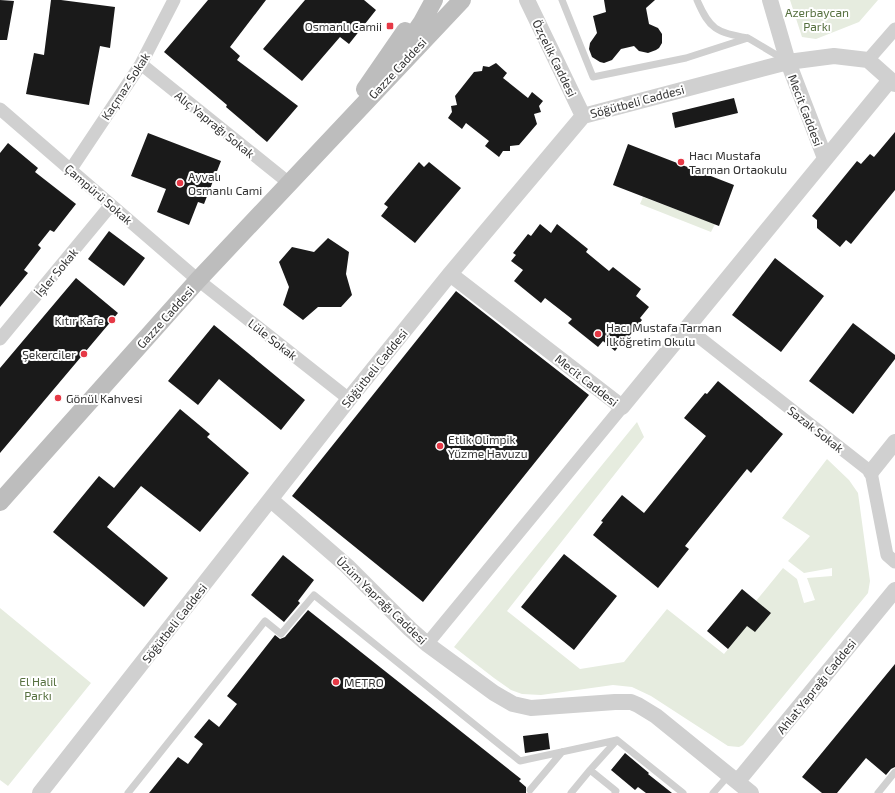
<svg xmlns="http://www.w3.org/2000/svg" width="895" height="793" viewBox="0 0 895 793" font-family="'Exo 2',sans-serif">
  <rect width="100%" height="100%" fill="#fff"/>
  <!-- green -->
  <path fill="#e6ecdf" d="M790 0H878L859 22 816 39 802 37Z
    M643 197 715 224 711 232 640 204Z
    M637 422 644 437 507 611 580 669 624 662 667 609 724 654 738 637 756 601 783 568 797 579 804 603 815 600 807 578 832 576V568L804 573 788 561 810 536 782 518 827 459 849 480 858 493 870 581 868 593 743 745 739 747 728 746 651 696 632 687 613 685 541 695 522 694 511 690 494 678 454 647Z
    M0 608 91 683 8 786 0 780Z"/>
  <!-- building -->
  <path fill="#1a1a1a" d="M0 0 14 1 7 40H0Z
    M51 0H61L115 7 110 48 100 46 89 105 26 94 34 53 44 55Z
    M208 0H266L230 47 240 56 237 60 298 106 267 142 226 107 227 105 164 52Z
    M305 0H364L376 10 349 44 340 37 302 81 263 49Z
    M604 0H655L646 8 649 24 658 28 662 34V43L659 48 656 50 648 53 639 51 634 46 621 49 612 60 604 63 600 62 592 57 589 49 590 43 597 33 593 16 606 12Z
    M496 63 507 73 503 78 528 98 532 92 543 101 539 106 541 112 534 114 537 124 519 145 510 146V151H503L499 157 485 146 489 141 466 123 462 129 448 118 452 112 451 106 457 105 455 96 474 72 482 71 483 66 489 67Z
    M734 98 738 113 675 128 672 113Z
    M895 132V190L851 244 846 240 840 247 817 228V220L812 216 857 161 861 164 870 154 874 157Z
    M148 133 221 161 204 204 198 202 189 225 157 212 166 189 131 176Z
    M8 143 38 168 35 172 76 204 54 232 50 230 38 245 41 248 24 270 28 273 0 307V153Z
    M628 144 734 185 719 226 613 185Z
    M419 162 424 167 429 162 461 188 415 243 381 216 388 207 384 204Z
    M540 224 551 233 557 224 588 249 586 252 609 271 613 267 641 289 636 296 649 307 640 318 642 320 627 339 626 337 615 351 603 341 598 347 568 323 572 319 545 298 541 303 514 281 523 270 511 261 516 255 513 253 528 234 531 236Z
    M109 231 145 258 124 286 88 259Z
    M328 238 349 252 346 274 352 295 341 307H318L303 320 283 305 289 287 279 262 292 247 314 252Z
    M775 258 824 296 781 352 732 315Z
    M76 278 118 313 0 453V368Z
    M456 291 589 395 423 602 292 496Z
    M853 323 895 355V359L853 414 809 381Z
    M214 325 305 400 281 430 219 379 198 405 168 381Z
    M718 381 783 434 751 473 747 469 685 546 689 549 658 588 593 535 603 522 601 521 622 495 644 513 706 436 684 418 705 393 707 394Z
    M180 409 210 434 207 437 249 473 200 532 141 486 107 527 168 578 144 607 53 532 99 476 114 488Z
    M564 554 617 596 574 650 521 607Z
    M283 555 314 580 298 601 300 603 284 622 251 595Z
    M742 589 771 613 755 632 747 626 728 649 707 631Z
    M308 610 521 779 519 781 526 787V793H149L178 757 188 764 203 744 194 737 209 719 219 727 237 704 227 696 275 635 280 639 285 637Z
    M895 664V767L891 769 886 775 866 758 837 793H822L802 777Z
    M548 733 550 749 525 753 523 736Z
    M625 753 649 773 648 774 672 793H646L638 787 635 790 611 770Z"/>
  <g fill="none" stroke-linecap="round" stroke-linejoin="round">
    <!-- service -->
    <path stroke="#d0d0d0" stroke-width="7" d="M562 0 593 77 686 58 748 38C716 32 710 30 697 0
      M748 38 785 60
      M530 790 562 752
      M128 793 265 621 281 634 314 595 520 761 617 740 683 793
      M571 793 590 770
      M615 793 616 791 590 770 617 740
      M713 793 729 775
      M878 793 895 772"/>
    <!-- minor -->
    <path stroke="#d0d0d0" stroke-width="13" d="M868 60 895 29
      M141 64 289 183
      M0 109 198 280 349 399
      M71 169 141 64 174 0
      M686 327 871 472 887 555 895 562
      M0 339 111 205
      M427 644 622 407"/>
    <!-- tertiary -->
    <path stroke="#d0d0d0" stroke-width="16" d="M527 0 583 116
      M770 0 788 62 834 56 868 60 895 84
      M450 274 622 407 890 80
      M871 472 895 442
      M271 500 347 566 410 629 427 644 494 693 513 704 531 708 615 702H631L638 705 656 716 751 793
      M738 781 895 590
      M40 793 349 399 450 274 583 116 788 62 825 158"/>
    <!-- secondary -->
    <path stroke="#bdbdbd" stroke-width="18" d="M404 48 422 22 434 0
      M365 89 405 31
      M0 502 198 280 462 0"/>
  </g>
  <!-- markers -->
  <g fill="#e63946" stroke="#fff" stroke-width="1.5">
    <rect x="386" y="22" width="8" height="8" rx="2"/>
    <circle cx="681" cy="162" r="4"/>
    <circle cx="180" cy="183" r="4"/>
    <circle cx="112" cy="320" r="4"/>
    <circle cx="598" cy="334" r="4"/>
    <circle cx="84" cy="354" r="4"/>
    <circle cx="58" cy="398" r="4"/>
    <circle cx="440" cy="446" r="4"/>
    <circle cx="336" cy="682" r="4"/>
  </g>
  <g text-anchor="middle" dominant-baseline="central" stroke-width="4" stroke-linejoin="round" paint-order="stroke">
    <!-- park labels -->
    <g font-size="12" fill="#56703f" stroke="#fff">
      <text x="817" y="12">Azerbaycan<tspan x="817" dy="14">Parkı</tspan></text>
      <text x="38" y="681">El Halil<tspan x="38" dy="14">Parkı</tspan></text>
    </g>
    <!-- poi labels -->
    <g font-size="12" fill="#333" stroke="#fff" text-anchor="start">
      <text x="382" y="26" text-anchor="end">Osmanlı Camii</text>
      <text x="689" y="155">Hacı Mustafa<tspan x="689" dy="14">Tarman Ortaokulu</tspan></text>
      <text x="188" y="176">Ayvalı<tspan x="188" dy="14">Osmanlı Cami</tspan></text>
      <text x="104" y="320" text-anchor="end">Kıtır Kafe</text>
      <text x="606" y="327">Hacı Mustafa Tarman<tspan x="606" dy="14">İlköğretim Okulu</tspan></text>
      <text x="76" y="354" text-anchor="end">Şekerciler</text>
      <text x="66" y="398">Gönül Kahvesi</text>
      <text x="448" y="439">Etlik Olimpik<tspan x="448" dy="14">Yüzme Havuzu</tspan></text>
      <text x="344" y="682">METRO</text>
    </g>
    <!-- street labels -->
    <g font-size="12" fill="#333" stroke="#fff">
      <text transform="translate(555 58) rotate(64)">Özçelik Caddesi</text>
      <text transform="translate(397 68) rotate(-47)">Gazze Caddesi</text>
      <text transform="translate(125 86) rotate(-57)">Kaçmaz Sokak</text>
      <text transform="translate(637 101) rotate(-15)">Söğütbeli Caddesi</text>
      <text transform="translate(806 110) rotate(69)">Mecit Caddesi</text>
      <text transform="translate(215 124) rotate(39)">Alıç Yaprağı Sokak</text>
      <text transform="translate(99 194) rotate(41)">Çampürü Sokak</text>
      <text transform="translate(56 272) rotate(-50)">İşler Sokak</text>
      <text transform="translate(165 317) rotate(-48)">Gazze Caddesi</text>
      <text transform="translate(273 339) rotate(38)">Lüle Sokak</text>
      <text transform="translate(374 368) rotate(-51)">Söğütbeli Caddesi</text>
      <text transform="translate(587 380) rotate(38)">Mecit Caddesi</text>
      <text transform="translate(816 429) rotate(38)">Sazak Sokak</text>
      <text transform="translate(382 600) rotate(44)">Üzüm Yaprağı Caddesi</text>
      <text transform="translate(174 623) rotate(-52)">Söğütbeli Caddesi</text>
      <text transform="translate(816 686) rotate(-51)">Ahlat Yaprağı Caddesi</text>
    </g>
  </g>
</svg>
